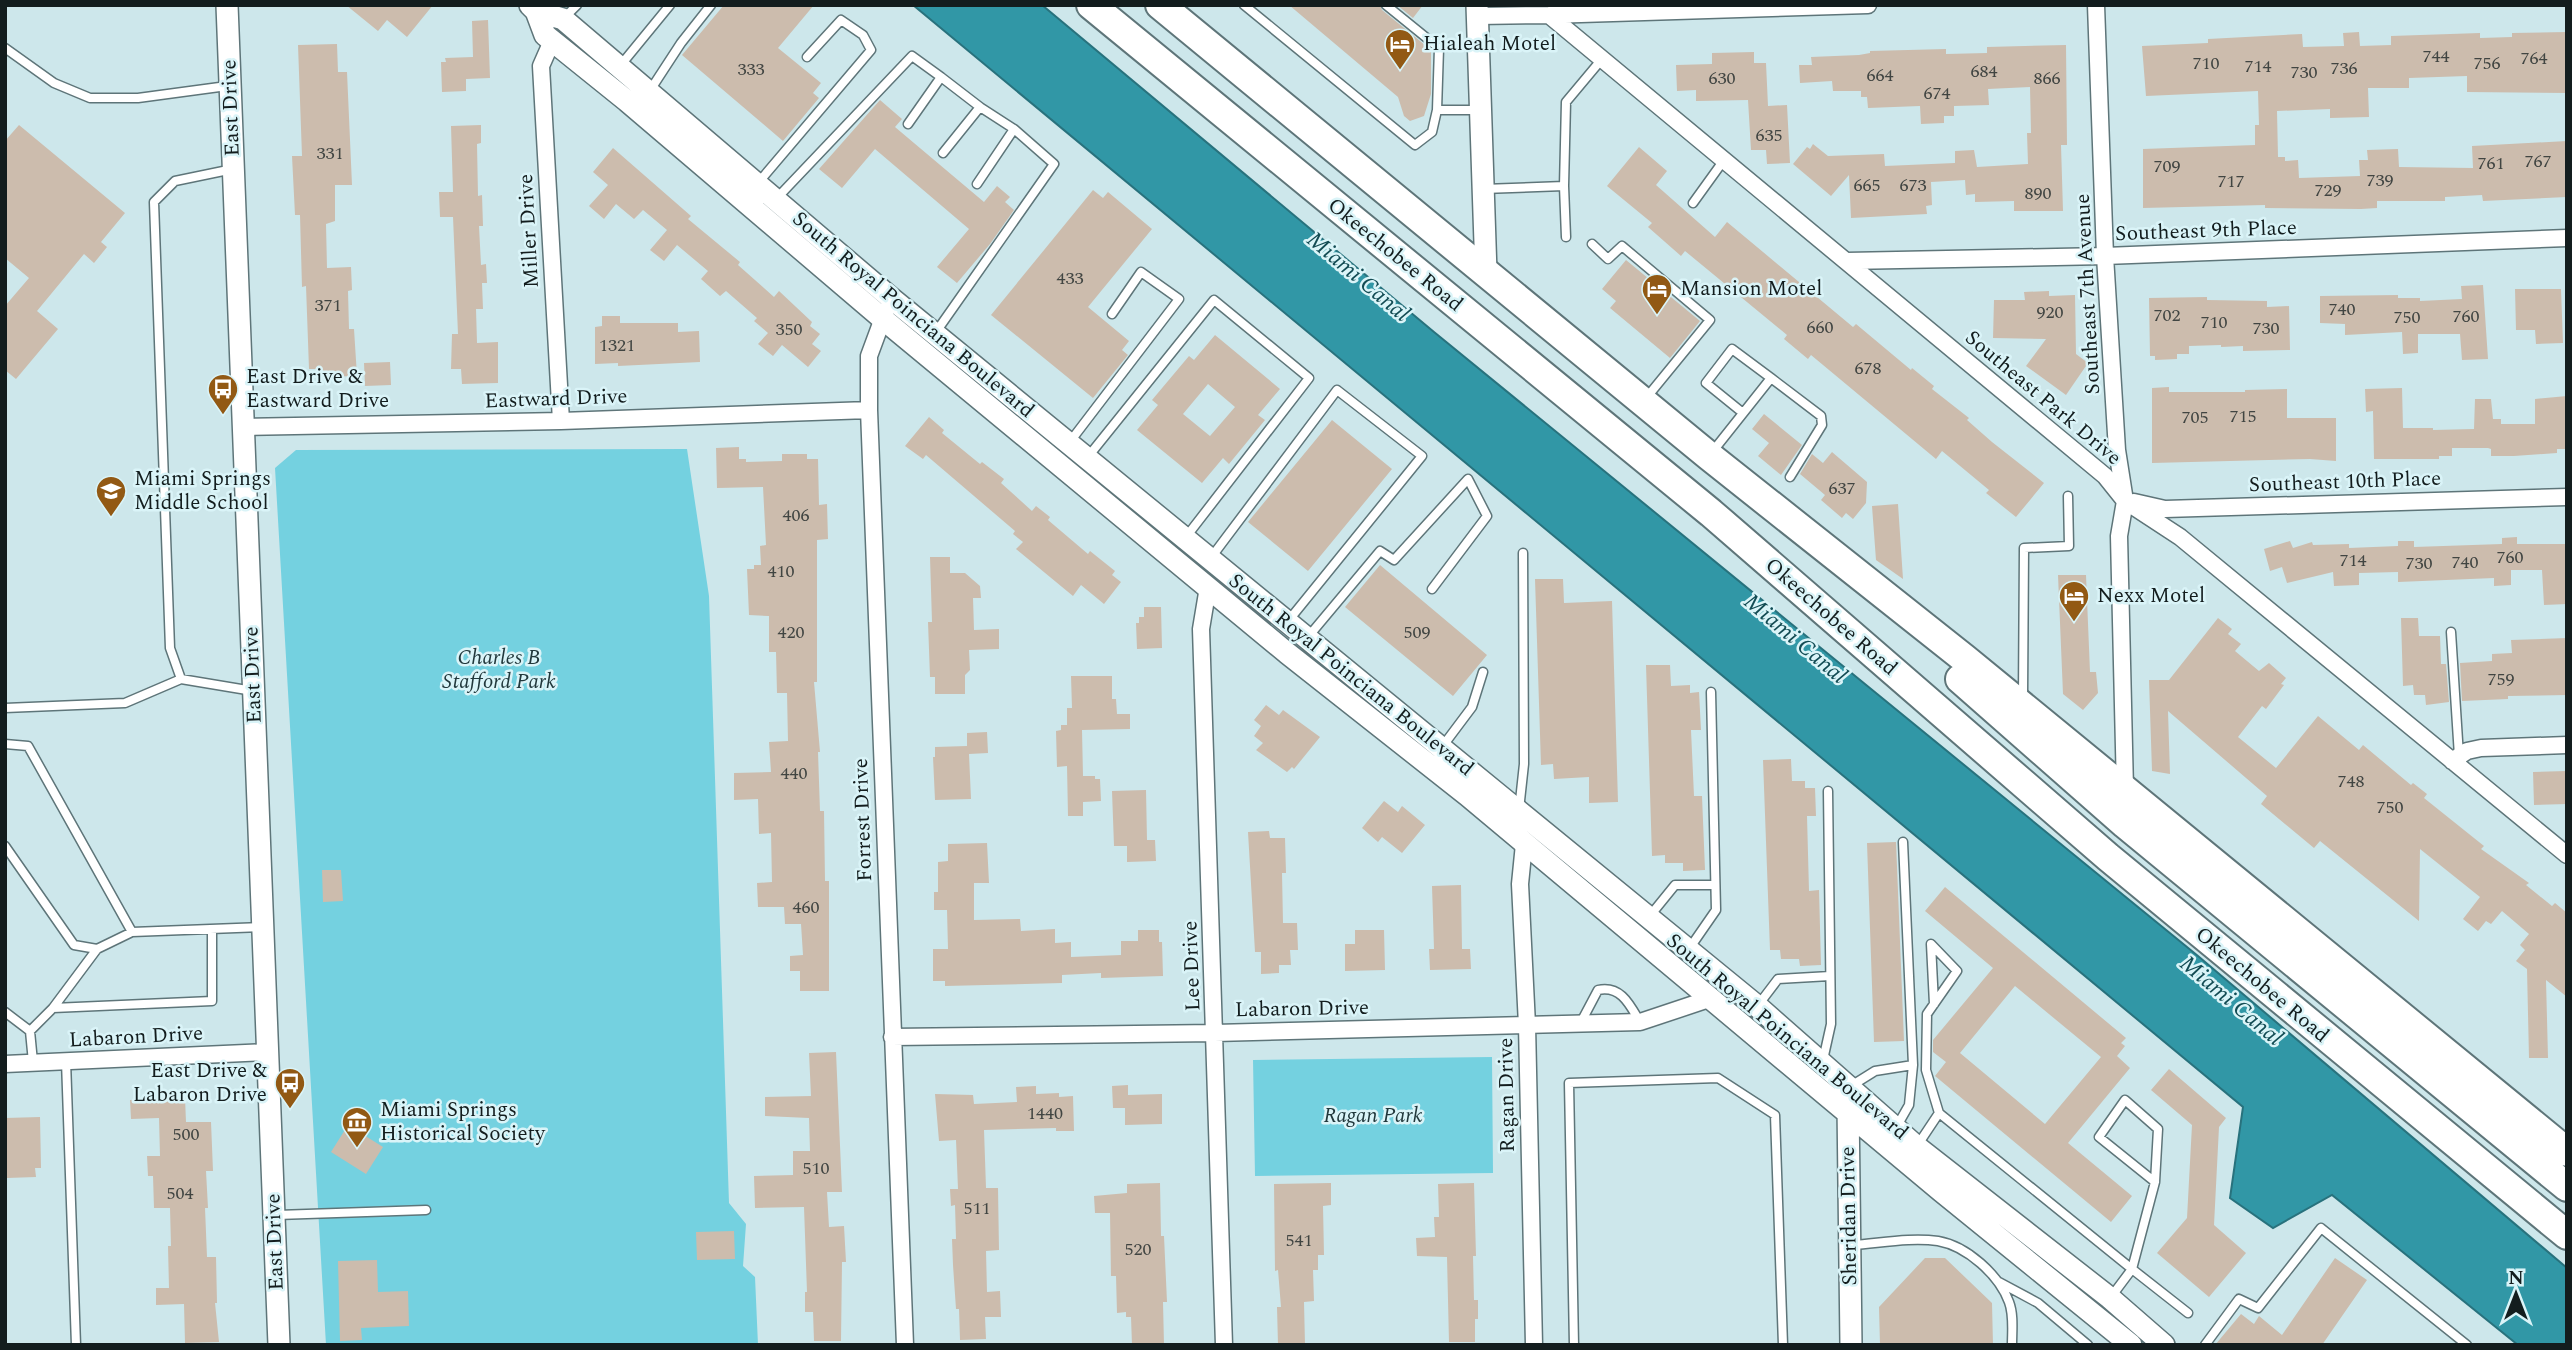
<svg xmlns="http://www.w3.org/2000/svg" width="2572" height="1350" viewBox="0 0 2572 1350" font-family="Spectral,serif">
  <rect width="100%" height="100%" fill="#cde7eb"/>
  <!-- green -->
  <path fill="#74d1e0" d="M687 449 709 596 729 1203 746 1224 743 1266 755 1277 758 1345H326L275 468 296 450Z
    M1492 1057 1493 1173 1255 1176 1253 1060Z"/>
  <!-- water -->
  <path fill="#3197a6" stroke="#28727d" stroke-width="2" d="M913 5H1042L1434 332 2198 956 2567 1268V1345H2518L2332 1195 2273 1228 2230 1198 2243 1107Z"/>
  <!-- building -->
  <path fill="#ccbcad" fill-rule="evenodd" d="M346 5H433L407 37 387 20 378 31Z
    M724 5H814L778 48 821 83 813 93 819 98 783 141 682 55Z
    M1289 5H1380L1382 10 1431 50V94L1424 116 1410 121 1404 116 1398 97Z
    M1397 5H1423L1413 18Z
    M488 20 490 78 466 79V91L442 92 441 62H446L445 58 473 57 472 21Z
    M2359 32 2360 46 2391 45V36L2480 33V38L2512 37V33L2567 32V93L2467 92V76L2409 78V88H2368L2369 117 2330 118V109L2277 111 2278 157H2285V161L2298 160 2299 178 2360 176 2359 160H2368L2367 150 2398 149 2399 167 2473 168 2472 146 2567 141V197L2483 201 2482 195 2445 197V201H2377V208L2361 209 2265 208V205L2143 208V149L2255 145V125H2259L2258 91 2146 96 2142 46 2208 43V39L2302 34 2303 47 2344 46 2343 33Z
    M337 44 338 72H347L352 185H335V221L326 224 327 268 351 267 352 290 348 291 349 329H354L357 376 318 377V369H309L306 286 302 287 300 215H295L292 156H302L298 45Z
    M2066 45 2067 145H2061L2063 211H2014V201L1975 202V194L1966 195 1965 180 1931 182 1932 205 1926 206 1927 214 1851 218 1849 175 1831 196 1793 164 1807 147 1810 149 1813 144 1828 156 1884 154 1885 166 1955 163V151L1974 150 1977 167 2028 164 2027 133H2031L2030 87 1988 89 1989 105 1954 106V116H1944V123L1921 124 1920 106 1868 108 1867 97H1861V91H1833L1832 81 1800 83 1799 65H1812L1811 57 1859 55 1870 53V51L1946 49V54L1987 53V47Z
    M1754 52V63H1766L1768 106 1787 105 1790 163 1767 164 1766 150H1751L1748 100 1696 101V90L1677 91 1676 65 1712 64V53Z
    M880 100 902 119 895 127 984 202 997 186 1010 197 1005 202 1014 210 990 244 957 283 937 267 969 229 875 149 842 188 819 169Z
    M19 125 125 213 101 242 107 247 94 263 84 254 37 311 58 329 16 379 5 370V306L29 278 5 258V141Z
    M481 125V143L477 144 478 196 482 195 483 226H479L481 265 486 264 487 283H482L483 309H476L477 343 498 342V383L462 384 461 369H451L452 334H458L453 217H440L439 192H453L451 126Z
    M1639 147 1667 171 1656 185 1715 237 1727 222 1853 327 1856 324 1911 370 1912 368 1934 386 1932 389 1969 418 1967 420 1992 442 2044 483 2016 517 1986 493 1989 490 1942 451 1936 459 1811 355 1808 359 1784 339 1787 335 1685 251 1681 256 1648 227 1652 223 1607 186Z
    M613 148 691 216 688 219 740 262 738 265 774 297 779 291 812 322 810 326 820 334 812 344 821 351 808 367 782 345 773 356 758 344 768 333 754 321 757 318 726 291 720 296 701 279 708 271 677 245 664 261 650 250 667 230 643 210 634 219 616 204 604 219 589 206 608 185 593 172Z
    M1093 190 1103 198 1108 192 1152 229 1088 307 1129 341 1122 350 1128 355 1093 398 991 315Z
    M1626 260 1700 321 1670 358 1610 308 1616 301 1602 289Z
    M2483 285 2488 359 2462 360 2460 334H2418V353L2403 354 2402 332 2345 335V324L2320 323V296L2398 295V298H2420V301L2462 299 2461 286Z
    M2515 289H2561L2563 343 2536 344 2535 330H2516Z
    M2049 291V296L2075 295 2076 354 2088 363 2066 395 2026 366 2046 339 1993 338 1994 300H2025L2024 292Z
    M2207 297V300L2267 301V307L2289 306 2290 350 2243 351V346L2221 347V345L2189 346V354H2177V359L2155 360V356H2150L2149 298Z
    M602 316H620V323H678V332L699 331 700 362 618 366V363L595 364V327L602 326Z
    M1215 335 1280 389 1258 415 1265 420 1229 464 1223 458 1202 483 1137 430 1158 405 1152 400 1189 356 1194 360ZM1208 384 1235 407 1210 436 1183 414Z
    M390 362 391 385 365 386 364 363Z
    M2169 387V392H2245V390L2287 389V418H2336V461L2310 459 2152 463V388Z
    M2402 388 2403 428H2433V430L2474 429 2475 399H2491L2493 419H2501V424H2535V399L2567 396V449H2557V453L2514 456H2491V449L2488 448H2452V456H2439V459H2374L2373 411 2366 412 2365 389Z
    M1764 414 1802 445 1781 475 1758 456 1769 443 1752 429Z
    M929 417 944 430 942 433 980 464 982 462 1004 479 1001 483 1032 511 1036 506 1050 517 1048 520 1088 554 1090 551 1115 571 1112 575 1121 582 1104 604 1081 585 1073 596 1016 549 1023 542 1013 534 1015 531 926 455 923 459 905 446Z
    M1332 420 1392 469 1308 571 1248 522Z
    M739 447V459H746V462L782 461V454H807V459H818L819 505 827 504 828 539 817 540V682H814L820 752H818L820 811H824L825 881H829V991H800V971H790V956L803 955 801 924H785L784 907H758L757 883 772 882 771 833 759 834 758 799 734 800V773L771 772 769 742 788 741 787 693H777L776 652H769V616L749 615 747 569H754V565H761L760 546 766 545 763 487 717 488 716 448Z
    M1832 452 1867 482 1866 503 1853 519 1846 513 1842 518 1821 500 1825 495 1800 474 1812 454 1823 463Z
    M1898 504 1903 579 1876 560 1872 506Z
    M2517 537V544H2567V604L2544 605 2542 570H2511V585L2494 586V578L2398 582V572L2359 573V585L2334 586 2333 572 2287 583 2282 567 2270 571 2264 549 2290 541 2293 548 2312 542 2313 545 2349 544V548L2398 546V541H2414V547L2502 544V538Z
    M930 557H950V573H965L980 586 981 598H973L974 630 999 629V649L969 650 970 670 965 675V694H935V677H930L928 622H932Z
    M1380 565 1487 655 1453 696 1345 607Z
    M2058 575H2086L2090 672H2096L2098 693 2083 710 2063 694Z
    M1535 579H1563L1564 603 1612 601 1618 802 1589 803V777L1554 779 1553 764 1541 765Z
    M1144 607H1161L1162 648 1137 649 1136 623H1139V617H1144Z
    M2218 618 2232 629 2228 634 2241 644 2235 651 2259 671 2269 663 2286 678 2281 684 2284 685 2266 709 2262 706 2238 737 2276 768 2318 716 2359 750 2363 745 2411 785 2413 783 2427 794 2424 798 2484 846 2481 849 2529 883 2526 885 2552 906 2555 903 2567 913V997L2546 980 2548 1058H2529L2527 969 2516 961 2525 950 2520 945 2529 934 2502 911 2491 924 2486 921 2478 931 2463 919 2480 897 2420 849 2419 921 2320 841 2314 848 2261 804 2267 796 2168 711 2170 774 2152 771 2149 680H2169Z
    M2401 618H2418L2419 636H2440L2441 664H2446L2449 702 2426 705 2425 695H2414L2413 685 2403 686Z
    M2567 638V695L2508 696V699L2462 701 2460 663 2492 661V654L2512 653 2511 640Z
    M1646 665H1670L1671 686 1690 685V693L1699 692 1701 730H1691L1694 796H1702L1705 870 1683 871V863H1665V855L1652 856Z
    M1071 676H1112V699H1116L1117 714H1130V729L1082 730 1083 776H1095V779H1100L1101 801 1083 802V816H1068L1067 766 1057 767 1056 731 1061 730V725H1067V708H1072Z
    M1266 705 1279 715 1283 710 1320 737 1294 769 1292 767 1287 772 1256 750 1263 743 1254 736 1261 726 1254 720Z
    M987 732 988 753 969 754 971 799 935 800 933 757H935V747L967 746V733Z
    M1791 759 1792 781H1805V788H1815L1816 816H1807L1809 891 1819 890 1821 965 1800 966 1799 959H1781L1780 950H1770L1763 760Z
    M2567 771V804L2534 805 2533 772Z
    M1146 790 1147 840H1155L1156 861 1127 862V846H1114L1112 791Z
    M1384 801 1398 812 1402 806 1425 825 1402 853 1382 837 1378 842 1362 828Z
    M1269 831 1270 838H1285L1286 873H1282L1283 923H1297L1298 950H1290L1291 965H1279V973L1261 974V952H1255L1248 832Z
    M1896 842 1904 1041 1874 1042 1867 843Z
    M987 843 989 883H974V920L1020 919 1021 931 1055 929V943L1071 942V957L1121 955V941H1138V930H1159V942H1162L1163 976 1101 978V973L1062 975V983L945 986V981H933V949H948L947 910H934V892H938V862L948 861V844Z
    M322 870H341L343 901 323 902Z
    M1461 885 1462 949H1470L1471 969 1430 970 1429 949H1434L1432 886Z
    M1945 887 2126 1038 2121 1043 2125 1046 2117 1056 2130 1068 2068 1143 2132 1196 2111 1222 1935 1076 1946 1062 1933 1052V1040L1993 968 1925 911ZM2015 986 2101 1057 2045 1124 1960 1053Z
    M1355 930H1384L1385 970 1345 971V944H1355Z
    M836 1052 842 1192H827L829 1227 844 1226 846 1262H842L841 1341H814L813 1312H805V1292H807L804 1207 755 1208 754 1176 793 1175V1151H810L809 1118 765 1116V1097L811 1096 809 1053Z
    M2169 1069 2226 1118 2219 1127 2214 1225 2246 1253 2209 1297 2157 1253 2187 1218 2192 1125 2151 1090Z
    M1128 1085V1095L1162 1094V1124L1125 1125V1108H1113L1112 1086Z
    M1036 1086V1094L1059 1093V1097L1073 1096 1074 1131H1056V1128L984 1130 986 1188H998L999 1250 986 1251 987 1292 1000 1291 1001 1317H985L986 1339 960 1340 959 1309H956L953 1265 952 1239H956L955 1205 951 1206 950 1189H958L956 1140 939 1141 935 1094 973 1095 974 1104 1017 1102 1016 1087Z
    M185 1098 186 1122H211L213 1171H206L208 1208H205L207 1257H216L217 1303H215L219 1342 185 1343 184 1304 156 1305V1288H169L168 1246H171L170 1208H154L153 1176H148L147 1156H160L159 1118 131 1119 130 1100Z
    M40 1117 41 1168H35L36 1177 7 1178 5 1118Z
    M348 1125 383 1147 366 1174 331 1152Z
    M1160 1183 1161 1236H1164L1167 1302H1163L1164 1345H1132L1131 1317H1126V1312L1117 1313 1116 1276H1111L1110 1213H1095L1094 1196 1127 1193V1184Z
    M1331 1183V1205L1323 1206 1324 1255H1318V1270H1313L1314 1301 1304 1302 1305 1345H1278L1277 1307H1281L1278 1270 1275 1271 1274 1184Z
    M1474 1183 1476 1256H1473L1474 1300H1478V1319H1475V1342H1449L1447 1257 1417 1256 1416 1238 1435 1237 1434 1217H1439L1438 1184Z
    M734 1231 735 1259 697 1260 696 1232Z
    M1925 1258H1945L1992 1303 1993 1345H1880L1879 1307Z
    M2335 1258 2367 1280 2322 1345H2215L2241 1314 2254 1324 2259 1316 2282 1335Z
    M377 1260 378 1292 408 1291 409 1326 361 1328 362 1340 340 1341 338 1261Z"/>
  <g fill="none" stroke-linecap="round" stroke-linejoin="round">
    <!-- service casing -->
    <g stroke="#5e7579" stroke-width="11">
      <path id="service" d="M1244 5 1415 145 1432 132 1437 110 1439 48 1386 5
        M564 18 577 5
        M5 48 54 83 90 98H138L227 86
        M620 66 670 5
        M649 92 681 43 711 5
        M1437 110H1480
        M908 124 941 77 980 107
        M943 153 980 107 1014 129
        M233 169 175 181 154 202 170 648 181 679 253 691
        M758 183 871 50 863 35 841 20 807 57
        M1564 186 1566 237
        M1483 189 1564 186 1566 102 1602 59
        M777 198 912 56 941 77
        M1693 203 1724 160
        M1592 244 1608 259 1622 246 1710 320 1647 397
        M936 332 1054 164 1014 129 977 184
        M1771 378 1821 416 1822 425 1790 477
        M1069 443 1179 299 1141 272 1112 314
        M1713 451 1771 378 1732 349 1706 383 1743 413
        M1087 458 1214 300 1309 378 1186 537
        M1210 559 1337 390 1422 456 1289 620
        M2451 632 2459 756
        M1308 637 1380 551 1394 560 1468 479 1487 516 1432 589
        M2023 696 2024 548 2069 546 2068 496
        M5 708 125 703 181 679
        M5 744 28 746 132 932
        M1442 747 1472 707 1483 672
        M1519 810 1524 764 1523 553
        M5 846 74 945 97 949 132 932 260 927
        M1649 917 1675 885H1715
        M1689 949 1716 910 1711 692
        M1759 1004 1778 979 1830 976
        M1934 1004 1931 944 1957 971 1927 1014 1926 1070 1939 1113 2132 1269 2111 1297
        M53 1008 97 949
        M5 1012 30 1031
        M1580 1024 1598 990C1621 985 1630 1005 1640 1022
        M1823 1060 1831 1024 1828 791
        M66 1061 76 1345
        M33 1062 30 1031 53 1008 212 1001V929
        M1851 1086 1875 1071 1913 1065
        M1897 1126 1909 1105 1913 1065 1903 842
        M1917 1146 1939 1113
        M2155 1182 2099 1137 2125 1100 2158 1129 2155 1182 2132 1269 2188 1313
        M277 1215 426 1210
        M1853 1245C1881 1243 1911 1237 1938 1241 1967 1246 1999 1275 2009 1302 2014 1315 2012 1331 2012 1345
        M1999 1282 2038 1303 2088 1345
        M1574 1345 1569 1083 1718 1078 1775 1115 1783 1345
        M2205 1345 2239 1299 2258 1308 2321 1228 2467 1345"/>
    </g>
    <!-- minor casing -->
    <g stroke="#5e7579" stroke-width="19">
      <path id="minor" d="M2096 5 2105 256 2117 450 2125 501 2119 536 2125 790
        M1549 15 1868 5
        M1477 16 1549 15 2105 476 2125 501 2180 537 2567 855
        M552 41 541 66 561 421
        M1847 261 2105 256 2567 238
        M886 310 869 356V410L905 1345
        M244 427 561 421 869 410
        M2134 502 2165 509 2567 497
        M1208 587 1201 629 1224 1345
        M2452 761 2467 751 2481 748 2567 745
        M1524 844 1520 884 1527 1025 1534 1345
        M892 1037 1215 1033 1640 1022 1709 999
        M5 1064 268 1052"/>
    </g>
    <!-- tertiary casing -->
    <g stroke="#5e7579" stroke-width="24">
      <path id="tertiary" d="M227 5 279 1345
        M530 5 536 11 563 19 891 298 1757 1006 1917 1147 2110 1298 2164 1345
        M1477 5 1486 273
        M536 11 545 35 627 101 883 319 1287 653 1467 795 1941 1191 2131 1345
        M1848 1105 1851 1345"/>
    </g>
    <!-- trunk casing -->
    <g stroke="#5e7579" stroke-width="32">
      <path id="trunk" d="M1091 5 1711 513 2108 857 2567 1235
        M1160 5 1709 456 1965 659 2567 1152
        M1960 679 2125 824 2567 1187"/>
    </g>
    <!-- service -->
    <use href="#service" stroke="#fff" stroke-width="8"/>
    <!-- minor -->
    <use href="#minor" stroke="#fff" stroke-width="16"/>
    <!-- tertiary -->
    <use href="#tertiary" stroke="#fff" stroke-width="21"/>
    <!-- trunk -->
    <use href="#trunk" stroke="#fff" stroke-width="28"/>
  </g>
  <!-- icons -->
  <defs>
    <g id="hotel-pin" transform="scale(1.575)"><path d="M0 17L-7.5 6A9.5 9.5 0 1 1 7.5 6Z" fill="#925914" stroke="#daf4f8"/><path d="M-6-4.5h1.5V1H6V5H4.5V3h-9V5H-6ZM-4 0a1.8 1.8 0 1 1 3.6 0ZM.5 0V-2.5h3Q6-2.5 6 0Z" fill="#fff"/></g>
    <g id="bus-pin" transform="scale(1.575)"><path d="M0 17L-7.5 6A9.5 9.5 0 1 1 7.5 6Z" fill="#925914" stroke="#daf4f8"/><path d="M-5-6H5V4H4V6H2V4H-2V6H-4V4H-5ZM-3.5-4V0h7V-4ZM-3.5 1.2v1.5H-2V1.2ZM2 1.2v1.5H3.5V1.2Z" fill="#fff"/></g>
    <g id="school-pin" transform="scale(1.575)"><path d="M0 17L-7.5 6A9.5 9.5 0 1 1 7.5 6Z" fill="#925914" stroke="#daf4f8"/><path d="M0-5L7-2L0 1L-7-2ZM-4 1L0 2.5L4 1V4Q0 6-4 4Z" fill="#fff"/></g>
    <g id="museum-pin" transform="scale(1.575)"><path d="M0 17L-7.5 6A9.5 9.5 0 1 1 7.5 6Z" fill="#925914" stroke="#daf4f8"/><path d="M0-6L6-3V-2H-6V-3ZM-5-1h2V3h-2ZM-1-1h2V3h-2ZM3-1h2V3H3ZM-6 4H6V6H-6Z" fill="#fff"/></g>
  </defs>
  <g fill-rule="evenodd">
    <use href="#hotel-pin" x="1400" y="44"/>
    <use href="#hotel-pin" x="1657" y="289"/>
    <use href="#bus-pin" x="223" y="389"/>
    <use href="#school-pin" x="111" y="491"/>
    <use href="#hotel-pin" x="2074" y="596"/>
    <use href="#bus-pin" x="290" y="1083"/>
    <use href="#museum-pin" x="357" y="1122"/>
  </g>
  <g text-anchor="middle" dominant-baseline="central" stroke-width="5" stroke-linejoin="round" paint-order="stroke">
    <!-- number labels -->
    <g font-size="18" fill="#414542">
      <text x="2436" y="56">744</text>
      <text x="2534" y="58">764</text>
      <text x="2206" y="63">710</text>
      <text x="2487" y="63">756</text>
      <text x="2258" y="66">714</text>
      <text x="2344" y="68">736</text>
      <text x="751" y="69">333</text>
      <text x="1984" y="71">684</text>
      <text x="2304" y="72">730</text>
      <text x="1880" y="75">664</text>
      <text x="1722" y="78">630</text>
      <text x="2047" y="78">866</text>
      <text x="1937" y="93">674</text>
      <text x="1769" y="135">635</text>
      <text x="330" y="153">331</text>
      <text x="2538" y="161">767</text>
      <text x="2491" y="163">761</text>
      <text x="2167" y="166">709</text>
      <text x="2380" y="180">739</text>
      <text x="2231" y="181">717</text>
      <text x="1867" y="185">665</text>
      <text x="1913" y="185">673</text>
      <text x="2328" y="190">729</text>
      <text x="2038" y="193">890</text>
      <text x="1070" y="278">433</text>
      <text x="328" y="305">371</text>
      <text x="2342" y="309">740</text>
      <text x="2050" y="312">920</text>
      <text x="2167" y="315">702</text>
      <text x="2466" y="316">760</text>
      <text x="2407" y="317">750</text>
      <text x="2214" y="322">710</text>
      <text x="1820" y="327">660</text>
      <text x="2266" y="328">730</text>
      <text x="789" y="329">350</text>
      <text x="617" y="345">1321</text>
      <text x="1868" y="368">678</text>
      <text x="2243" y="416">715</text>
      <text x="2195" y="417">705</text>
      <text x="1842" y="488">637</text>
      <text x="796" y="515">406</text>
      <text x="2510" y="557">760</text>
      <text x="2353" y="560">714</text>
      <text x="2465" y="562">740</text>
      <text x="2419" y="563">730</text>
      <text x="781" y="571">410</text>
      <text x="791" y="632">420</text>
      <text x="1417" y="632">509</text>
      <text x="2501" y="679">759</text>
      <text x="794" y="773">440</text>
      <text x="2351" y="781">748</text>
      <text x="2390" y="807">750</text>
      <text x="806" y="907">460</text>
      <text x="1045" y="1113">1440</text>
      <text x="186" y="1134">500</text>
      <text x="816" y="1168">510</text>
      <text x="180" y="1193">504</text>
      <text x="977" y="1208">511</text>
      <text x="1299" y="1240">541</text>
      <text x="1138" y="1249">520</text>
    </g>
    <!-- poi labels -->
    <g font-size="21" fill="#131d1e" stroke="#daf4f8" text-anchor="start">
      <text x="1423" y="44">Hialeah Motel</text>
      <text x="1680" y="289">Mansion Motel</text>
      <text x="246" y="377">East Drive &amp;<tspan x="246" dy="24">Eastward Drive</tspan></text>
      <text x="134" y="479">Miami Springs<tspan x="134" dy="24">Middle School</tspan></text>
      <text x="2097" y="596">Nexx Motel</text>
      <text x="267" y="1071" text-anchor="end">East Drive &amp;<tspan x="267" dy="24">Labaron Drive</tspan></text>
      <text x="380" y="1110">Miami Springs<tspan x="380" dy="24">Historical Society</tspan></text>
    </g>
    <!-- street labels -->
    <g font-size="21" fill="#131d1e" stroke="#daf4f8">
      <text transform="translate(231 108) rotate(-92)">East Drive</text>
      <text transform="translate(529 231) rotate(-93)">Miller Drive</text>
      <text transform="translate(2206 231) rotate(-2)">Southeast 9th Place</text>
      <text transform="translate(1395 255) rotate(39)">Okeechobee Road</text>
      <text transform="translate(2088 294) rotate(-93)">Southeast 7th Avenue</text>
      <text transform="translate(913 315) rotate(40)">South Royal Poinciana Boulevard</text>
      <text transform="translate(2043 398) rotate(40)">Southeast Park Drive</text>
      <text transform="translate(556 399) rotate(-2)">Eastward Drive</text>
      <text transform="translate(2345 482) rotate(-2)">Southeast 10th Place</text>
      <text transform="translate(1831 617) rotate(41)">Okeechobee Road</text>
      <text transform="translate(253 675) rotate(-92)">East Drive</text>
      <text transform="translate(1351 675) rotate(39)">South Royal Poinciana Boulevard</text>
      <text transform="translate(863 820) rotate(-92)">Forrest Drive</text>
      <text transform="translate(1192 966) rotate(-92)">Lee Drive</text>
      <text transform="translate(2262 985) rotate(40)">Okeechobee Road</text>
      <text transform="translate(1302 1009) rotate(-1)">Labaron Drive</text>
      <text transform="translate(136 1037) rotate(-3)">Labaron Drive</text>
      <text transform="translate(1787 1037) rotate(40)">South Royal Poinciana Boulevard</text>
      <text transform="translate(1507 1095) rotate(-91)">Ragan Drive</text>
      <text transform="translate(1849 1216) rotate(-91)">Sheridan Drive</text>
      <text transform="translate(275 1242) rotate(-92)">East Drive</text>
    </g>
    <!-- park labels -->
    <g font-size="21" font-style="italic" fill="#21383c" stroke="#daf4f8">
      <text x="499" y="658">Charles B<tspan x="499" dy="24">Stafford Park</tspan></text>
      <text x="1373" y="1116">Ragan Park</text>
    </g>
    <!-- water labels -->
    <g font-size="23" font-style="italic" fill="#134c54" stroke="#daf4f8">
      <text transform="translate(1358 277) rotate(40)">Miami Canal</text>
      <text transform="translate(1795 639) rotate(40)">Miami Canal</text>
      <text transform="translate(2231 1001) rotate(40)">Miami Canal</text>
    </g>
  </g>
  <!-- border -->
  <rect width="2572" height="1350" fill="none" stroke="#131d1e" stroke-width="14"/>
  <!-- north arrow -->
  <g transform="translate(2516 1294)" stroke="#daf4f8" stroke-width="5" paint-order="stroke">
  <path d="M0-5L12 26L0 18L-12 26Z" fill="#131d1e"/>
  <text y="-10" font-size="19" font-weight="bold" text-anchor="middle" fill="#131d1e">N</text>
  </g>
</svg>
